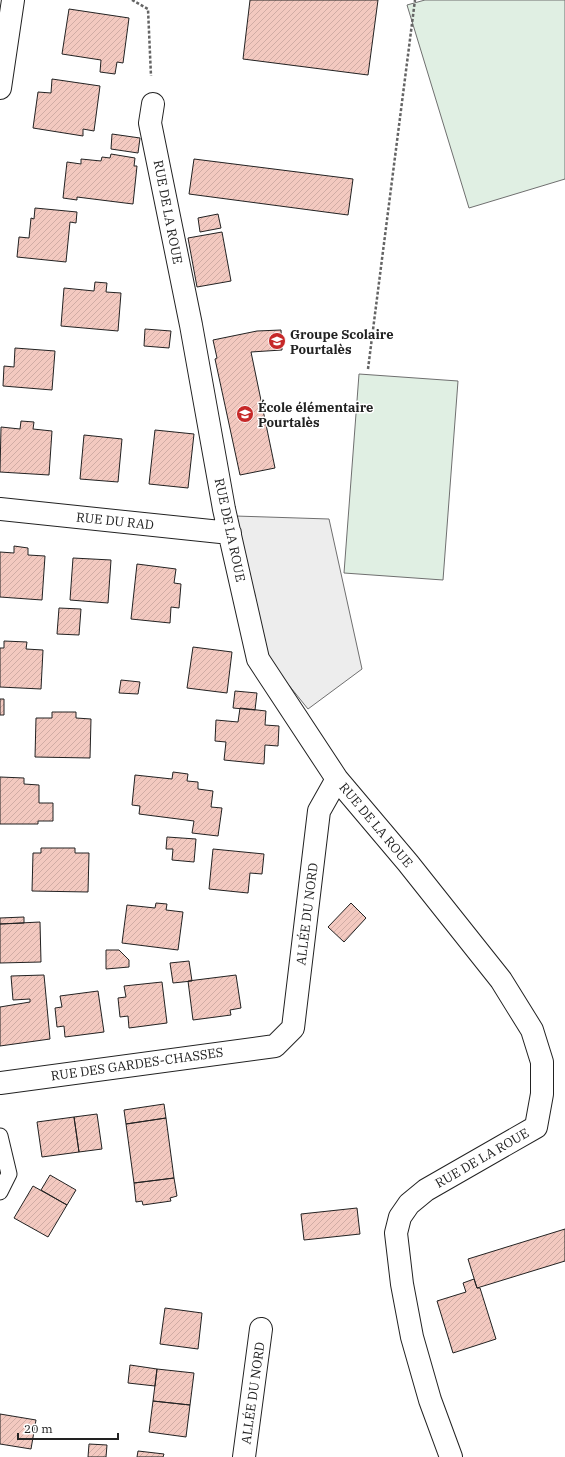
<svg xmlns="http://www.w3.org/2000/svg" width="565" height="1457" viewBox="0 0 565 1457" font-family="'IBM Plex Serif',serif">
  <defs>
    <pattern id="building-hatch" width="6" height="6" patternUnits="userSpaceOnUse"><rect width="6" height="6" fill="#f3c9c0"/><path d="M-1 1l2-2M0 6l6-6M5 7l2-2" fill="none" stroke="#d0aca5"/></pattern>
  </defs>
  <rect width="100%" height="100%" fill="#fff"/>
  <!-- pitch -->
  <path fill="#e0efe3" stroke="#6f6f6f" d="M425 0H565V179L469 208 407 5Z
    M359 374 458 381 443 580 344 573Z"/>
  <!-- parking -->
  <path fill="#ededed" stroke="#6f6f6f" d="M235 516 329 519 362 669 308 709 267 658Z"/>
  <!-- building -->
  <path fill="url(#building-hatch)" stroke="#222" d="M250 0H378L368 75 243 59Z
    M69 9 129 18 123 63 117 62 115 74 100 72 101 60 62 54Z
    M52 79 100 86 94 131 83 129V136L33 128 38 92 51 93Z
    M112 134 140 138 138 153 111 149Z
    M111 154 135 158 134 166H137L133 204 77 197V200L63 198 67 162 81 164V159L101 161 102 157 110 158Z
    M194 159 353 179 348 215 189 194Z
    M35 208 77 212 76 223 70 222 66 262 17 257 19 237 29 238 31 218 34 219Z
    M218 214 221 228 200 232 198 218Z
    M222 232 231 281 197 287 188 238Z
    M95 282 107 283 106 292 121 293 118 331 61 326 64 288 94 291Z
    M145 329 171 331 169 348 144 346Z
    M281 330 282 350 251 352 275 468 240 475 215 359 217 358 213 340 257 331Z
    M15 348 55 351 52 390 3 386 4 366 14 367Z
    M21 421 34 422 33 429 52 431 49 475 0 472 1 427 20 429Z
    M155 430 194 434 188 488 149 484Z
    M84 435 122 439 118 482 80 479Z
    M14 546 28 548V555L45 556 42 600 0 597V552L14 553Z
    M73 558 111 560 108 603 70 600Z
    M137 564 176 569 174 583 181 584 179 608 171 607 170 623 131 619Z
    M59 608 81 609 79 635 57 634Z
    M4 641 27 642 26 649 43 650 41 689 0 687V648H4Z
    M193 647 232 652 227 693 187 688Z
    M121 680 140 682 138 694 119 693Z
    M235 691 257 693 255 710 233 708Z
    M0 699H4V715H0Z
    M240 708 266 711 265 725 279 726 278 746 265 745 264 764 224 760 226 742 215 741 216 720 238 722Z
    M52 712H76V718L91 719 90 758 35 757 36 718H52Z
    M173 772 188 774 187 781 198 782V789L213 791 211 807 222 808 218 836 192 833 194 821 139 814 140 806 132 805 135 775 172 779Z
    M0 777 24 778V784L39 785V803H53V821H38V824H0Z
    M167 837 196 839 194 862 172 860 173 849H166Z
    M41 848H75V853H89L88 892 32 891 33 853H41Z
    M213 849 264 854 262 874 250 873 248 893 209 889Z
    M156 903 167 904 166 910 183 912 178 950 122 943 127 905 155 908Z
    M351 903 366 918 344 942 328 927Z
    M24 917V923L0 924V918Z
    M40 922 41 962 0 963V924Z
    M106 950H119L129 960V967L106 969Z
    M189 961 192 981 173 983 170 963Z
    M44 975 50 1039 0 1046V1007L30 1002V999L13 1000 11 976Z
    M236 975 241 1008 230 1010 231 1015 193 1020 188 981Z
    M162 982 167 1023 129 1028 128 1016 120 1017 118 998 126 997 124 986Z
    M98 991 104 1032 65 1037 64 1026 57 1027 55 1008 62 1007 60 996Z
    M164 1104 166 1118 126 1124 124 1110Z
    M97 1114 102 1149 79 1152 74 1117Z
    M74 1117 79 1152 42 1157 37 1122Z
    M166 1118 174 1178 134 1183 126 1124Z
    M50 1175 76 1190 67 1205 41 1190Z
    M174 1178 177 1196 170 1198 171 1201 143 1205 142 1201 136 1202 134 1183Z
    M33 1186 67 1205 48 1237 14 1218Z
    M357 1208 360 1234 304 1240 301 1214Z
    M565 1229V1261L477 1288 468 1259Z
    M474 1279 477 1288H480L496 1339 453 1353 437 1301 466 1292 463 1283Z
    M165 1308 202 1313 198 1349 160 1344Z
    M130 1365 157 1369 155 1386 128 1383Z
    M157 1369 194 1373 190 1405 153 1401Z
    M153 1401 190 1405 186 1437 149 1432Z
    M0 1414 36 1420 31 1449 0 1444Z
    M89 1444 107 1445 106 1457H88Z
    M138 1451 164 1454 163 1457H137Z"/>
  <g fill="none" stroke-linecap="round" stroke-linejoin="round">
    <!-- lane casing -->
    <g stroke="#222" stroke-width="17">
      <path id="lane" d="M0 1136 9 1174 0 1192"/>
    </g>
    <!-- street casing -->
    <g stroke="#222" stroke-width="24">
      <path id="street" d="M0 88 13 0
        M153 104 150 123 191 325 224 509 258 659 337 779 408 863 501 980 532 1030 542 1062V1094L536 1127 426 1190 409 1204 400 1217 396 1233 402 1284 412 1337 430 1400 451 1457
        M0 509 230 533
        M0 1083 275 1046 293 1028 319 811 337 779
        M244 1457 261 1329"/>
    </g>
    <!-- path -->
    <path stroke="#646464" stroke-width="2.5" stroke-dasharray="3 2" stroke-linecap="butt" d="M132 0 148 9 151 76
      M368 369 415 0"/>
    <!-- lane -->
    <use href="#lane" stroke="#fff" stroke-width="15"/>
    <!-- street -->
    <use href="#street" stroke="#fff" stroke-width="22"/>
  </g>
  <!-- icons -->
  <defs>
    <g id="school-disc" transform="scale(0.9)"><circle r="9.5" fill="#c62828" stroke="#fff"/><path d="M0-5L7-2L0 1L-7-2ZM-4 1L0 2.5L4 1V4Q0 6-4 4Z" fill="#fff"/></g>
  </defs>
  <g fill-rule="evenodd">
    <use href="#school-disc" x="277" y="341"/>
    <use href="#school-disc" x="245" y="414"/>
  </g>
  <g text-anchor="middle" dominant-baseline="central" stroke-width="3" stroke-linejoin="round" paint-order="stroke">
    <!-- street labels -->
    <g font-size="13" fill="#222" stroke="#fff">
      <text transform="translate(168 212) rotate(79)">RUE DE LA ROUE</text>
      <text transform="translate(115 521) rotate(6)">RUE DU RAD</text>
      <text transform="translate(230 530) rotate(78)">RUE DE LA ROUE</text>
      <text transform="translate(376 825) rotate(50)">RUE DE LA ROUE</text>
      <text transform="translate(307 914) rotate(-83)">ALLÉE DU NORD</text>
      <text transform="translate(137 1064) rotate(-8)">RUE DES GARDES-CHASSES</text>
      <text transform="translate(482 1158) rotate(-30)">RUE DE LA ROUE</text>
      <text transform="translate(253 1393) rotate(-82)">ALLÉE DU NORD</text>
    </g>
    <!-- poi labels -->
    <g font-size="13" font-weight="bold" fill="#222" stroke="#fff" text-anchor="start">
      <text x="290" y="334">Groupe Scolaire<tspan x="290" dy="15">Pourtalès</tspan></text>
      <text x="258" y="407">École élémentaire<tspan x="258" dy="15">Pourtalès</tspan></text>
    </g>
  </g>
  <!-- scale -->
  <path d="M18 1433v6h100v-6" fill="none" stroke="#222222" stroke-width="2"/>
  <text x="24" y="1433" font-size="12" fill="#222222" stroke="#ffffff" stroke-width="3" paint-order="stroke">20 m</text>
</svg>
